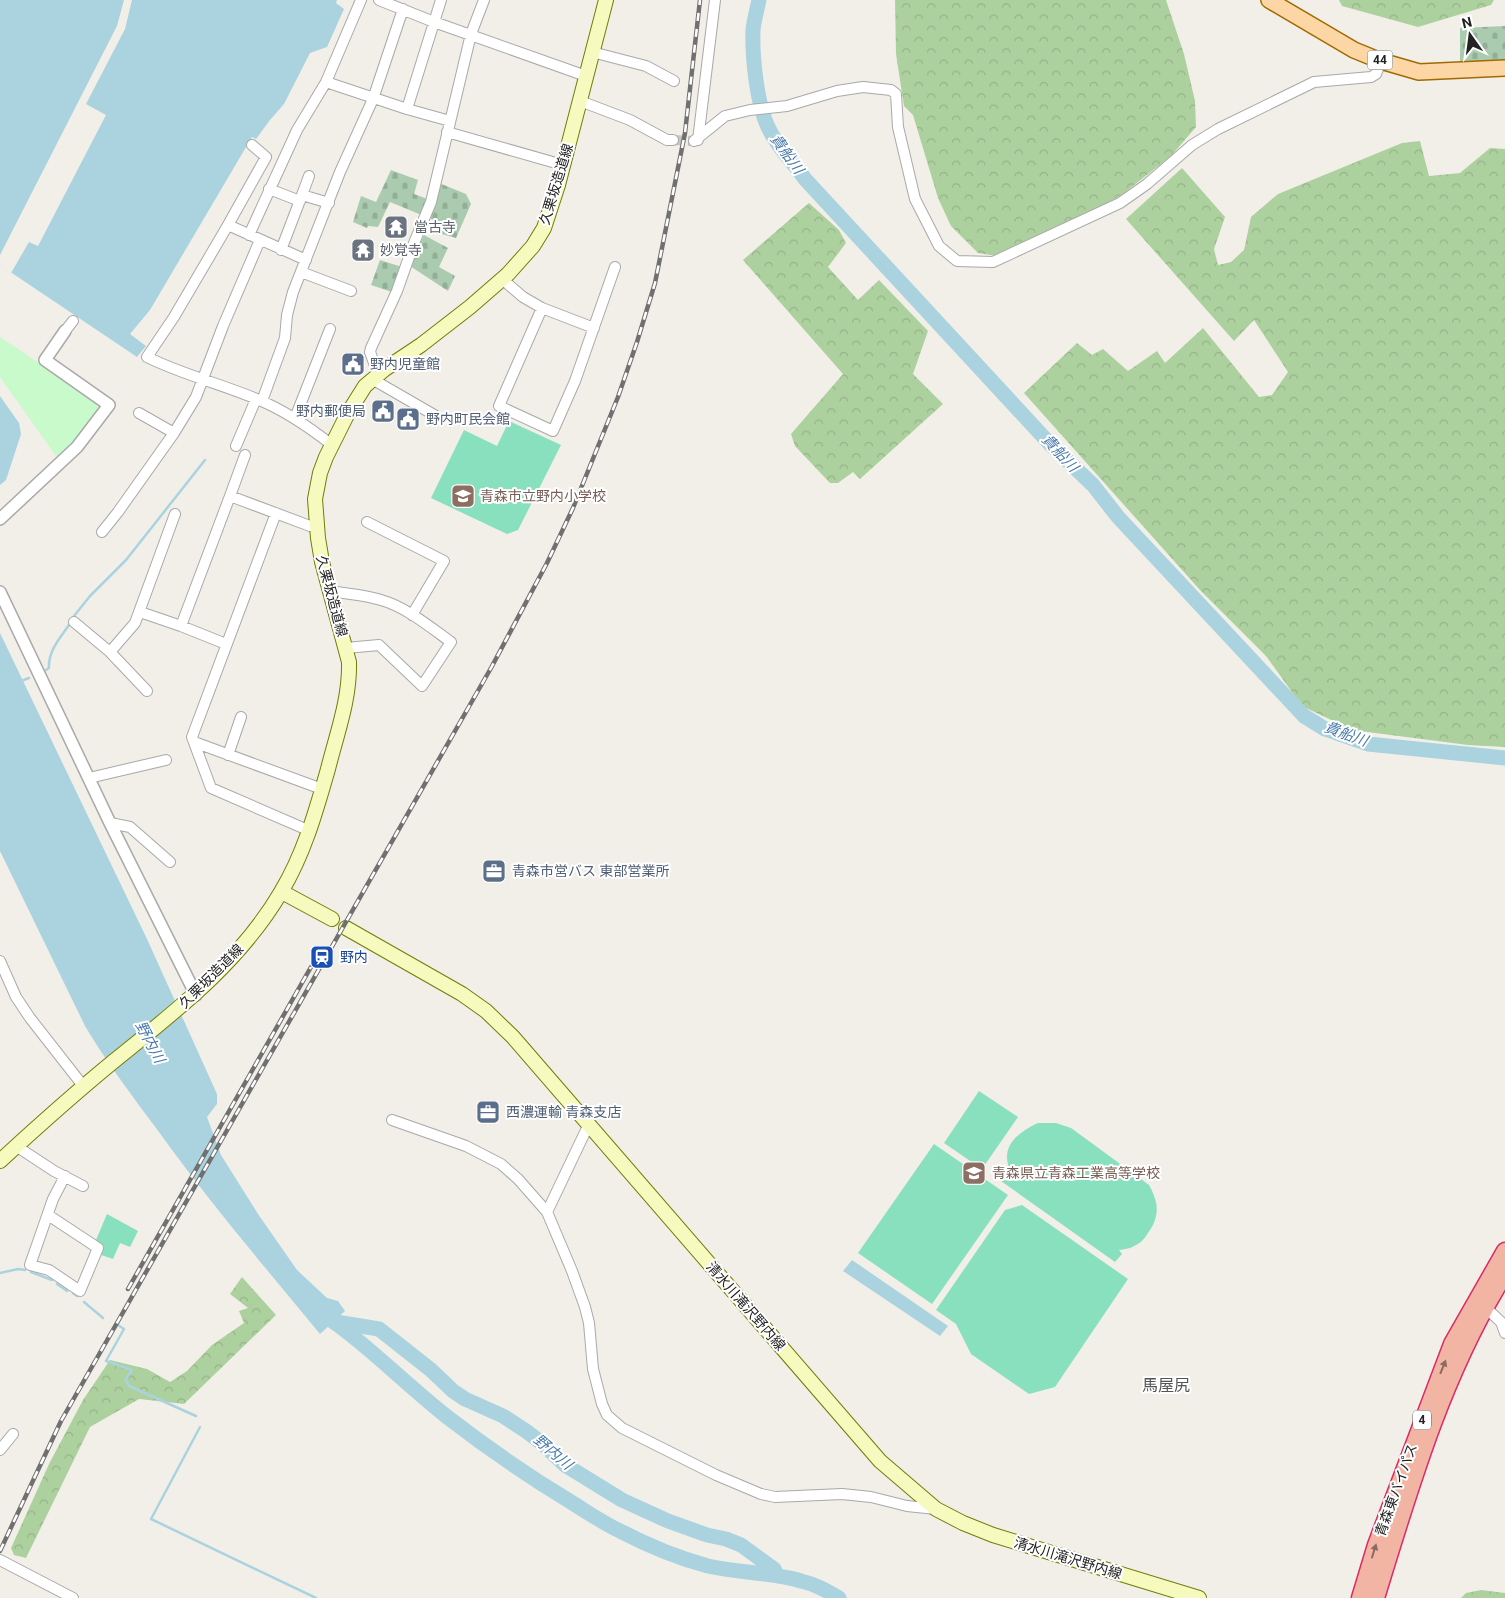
<svg xmlns="http://www.w3.org/2000/svg" width="1505" height="1598" viewBox="0 0 1505 1598" font-family="Roboto,'Noto Sans JP',sans-serif">
  <defs>
    <pattern id="forest-crowns" width="20" height="18" patternUnits="userSpaceOnUse" patternTransform="scale(1.25)"><rect width="20" height="18" fill="#add19e"/><path d="M2 6a3 3 0 1 1 6 0M12 15a3 3 0 1 1 6 0" fill="none" stroke="#95b388"/></pattern>
    <pattern id="cemetery-stones" width="16" height="16" patternUnits="userSpaceOnUse" patternTransform="scale(1.25)"><rect width="16" height="16" fill="#aacbaf"/><path d="M2 7V4a2 2 0 0 1 4 0v3zM10 15v-3a2 2 0 0 1 4 0v3z" fill="#92ae96"/></pattern>
  </defs>
  <rect width="100%" height="100%" fill="#f2efe9"/>
  <!-- forest -->
  <path fill="url(#forest-crowns)" d="M895 0H1166L1184 54 1195 101 1196 127 1171 156 1124 193 1074 224 997 256 978 253 951 226 938 198 913 115 904 106 896 54Z
    M1339 0H1494L1491 5 1418 27 1342 6Z
    M1420 141 1429 176 1460 173 1490 148 1505 149V747L1468 745 1352 730 1302 706 1266 656 1200 590 1024 393 1077 343 1092 355 1103 349 1128 371 1157 351 1165 363 1203 328 1259 397 1272 395 1288 372 1254 320 1234 341 1126 219 1182 168 1225 217 1214 249 1218 265 1231 262 1244 250 1251 217 1278 194 1402 143Z
    M809 203 839 230 846 243 828 267 858 300 879 280 928 331 913 374 943 404 860 479 853 472 838 483H830L795 446 791 434 843 374 743 260Z
    M242 1277 276 1315 184 1404 139 1399 90 1427 26 1558 14 1555 11 1548 49 1464 83 1400 110 1360 147 1369 170 1382 187 1371 212 1345 244 1323 239 1311 248 1308 230 1294Z
    M1481 1590 1505 1593V1598H1461L1466 1593Z"/>
  <!-- cemetery -->
  <path fill="url(#cemetery-stones)" d="M1505 26V61H1460V28Z
    M391 170 418 180 414 194 433 201 439 183 466 194 471 204 456 238 438 233 441 223 390 202 378 227 368 226 367 228 353 222 361 196 376 202Z
    M424 235 448 248 439 267 455 276 448 291 410 266Z
    M380 260 402 267 392 292 371 285Z"/>
  <!-- park -->
  <path fill="#c8facc" d="M0 337 99 403 100 409 68 450 58 459 0 377Z"/>
  <!-- pitch -->
  <path fill="#88e0be" d="M509 421 561 445 518 530 507 534 431 498 464 430 497 446Z
    M979 1091 1018 1117 982 1169 944 1143Z
    M1038 1123H1056L1071 1128 1149 1185C1159 1203 1160 1216 1148 1233 1144 1239 1141 1243 1134 1246 1130 1249 1124 1249 1119 1250L1122 1254 1115 1262 1001 1181 1011 1172C999 1148 1016 1133 1038 1123Z
    M934 1144 1008 1195 932 1304 858 1253Z
    M1022 1205 1128 1279 1055 1387 1029 1394 971 1354 956 1324 936 1310 1005 1210Z
    M107 1214 138 1231 130 1247 120 1243 113 1259 101 1255 104 1246 96 1240Z"/>
  <!-- water -->
  <path fill="#aad3df" d="M0 0H337L336 3 344 9 327 47 310 53 284 104 270 120 256 139 252 137 150 310 130 334 146 346 137 357 0 265Z
    M0 396 19 423 21 434 6 480 0 485Z
    M0 633 147 939 217 1094V1104L207 1117 221 1155 258 1214 297 1270 327 1298 338 1301 345 1311 320 1334C265 1267 209 1202 159 1132 133 1097 107 1063 85 1026L0 851Z
    M852 1260 948 1326 940 1336 843 1271Z"/>
  <!-- pier -->
  <path fill="#f2efe9" d="M124 0H132L125 29 86 104 106 115 38 246 29 242 11 273 0 265V255L117 26Z"/>
  <g fill="none" stroke-linecap="round" stroke-linejoin="round">
    <!-- stream -->
    <path stroke="#aad3df" stroke-width="2.5" d="M74 616 90 596 126 560 205 460
      M46 670 49 668C48 651 60 638 69 625
      M21 681 29 678
      M31 1272 52 1280
      M0 1273 18 1269 25 1270
      M57 1284 67 1291
      M73 1293 77 1296
      M84 1302 103 1318
      M118 1325 124 1329 106 1361 132 1370 126 1379 129 1386 196 1416
      M200 1427 151 1519 316 1598"/>
    <!-- river -->
    <path stroke="#aad3df" stroke-width="15" d="M759 0C757 10 754 20 753 30 752 57 757 106 769 129 778 148 793 162 805 179L1050 444 1093 485 1118 517 1304 716 1325 729 1368 744 1505 758
      M318 1311C364 1341 403 1382 446 1416 486 1447 528 1476 571 1502 587 1512 603 1523 620 1531 647 1545 678 1558 708 1566 738 1573 771 1572 801 1581 815 1584 827 1591 839 1598
      M336 1322 379 1329 431 1370 453 1391 465 1399 503 1416 526 1431 543 1444 565 1465 622 1500 668 1521 707 1535 726 1539 741 1545 774 1569 778 1576"/>
    <!-- minor-tunnel -->
    <path stroke="#c8c6c1" stroke-width="10" stroke-dasharray="10 5" stroke-linecap="butt" d="M673 140 694 141"/>
    <!-- minor casing -->
    <g stroke="#a9a9a9" stroke-width="12">
      <path id="minor" d="M379 0 434 22 586 76
        M592 52 646 66 674 81
        M326 82 407 109 450 121
        M580 101 630 120 667 140H673
        M407 109 441 0
        M447 132 563 165
        M698 140 715 0
        M694 141 725 116 750 110 787 106 837 91 863 87 891 90 896 94 898 127 915 199 939 246 957 261 993 262 1120 203 1147 184 1192 145 1218 129 1314 82 1371 77 1376 74 1381 61
        M269 189 300 201
        M302 195 309 176
        M228 225 266 157 252 145
        M249 235 297 130 326 82 361 0
        M281 250 302 195 329 203
        M306 260 228 225 174 317 147 357C183 375 222 384 259 400 286 411 309 427 332 445
        M301 272 351 291
        M502 279 523 297 542 308 594 328
        M542 308 499 406 553 431 575 381 615 267
        M65 331 73 321
        M378 374 370 352 371 348 397 291 414 243 431 202 471 34 484 0
        M372 379 436 416
        M262 401 285 338 287 315 293 292 340 172 373 99 403 9
        M139 413 174 433
        M295 418 330 329
        M236 446 256 399
        M230 496 245 455
        M276 513 192 737 211 788 310 831
        M367 522 444 561 412 615
        M102 532 118 512 174 433 196 397 223 326 260 240
        M330 591C347 594 365 595 381 600 406 607 430 627 451 642L422 686 379 645 346 648
        M140 612 181 626 226 644
        M74 622 110 652 147 691
        M181 626 230 496 310 526H317
        M110 652 135 623 175 514
        M194 742 322 789
        M228 755 241 717
        M89 778 166 760
        M110 823 130 827 170 862
        M0 961 16 997 30 1018 84 1087
        M392 1120 466 1146 501 1164 518 1179 547 1212 572 1271 585 1307 589 1323 593 1369 602 1404 607 1415 622 1428 716 1475 761 1494 775 1497 842 1494 871 1497 907 1506 936 1509
        M16 1146 54 1171 83 1186
        M547 1212 588 1126
        M48 1215 98 1248 80 1291 49 1270 30 1265 53 1199 65 1176
        M1485 1307 1501 1322 1505 1333
        M0 1450 13 1434
        M0 1560 73 1598"/>
    </g>
    <!-- tertiary casing -->
    <g stroke="#a9a9a9" stroke-width="14">
      <path id="tertiary" d="M0 519 77 447 109 405 45 360 65 331
        M0 592 110 823 196 995"/>
    </g>
    <!-- secondary casing -->
    <g stroke="#707d05" stroke-width="16">
      <path id="secondary" d="M282 892 332 919
        M346 928 462 994 486 1011 513 1037 880 1461 936 1509 963 1523 993 1535 1199 1598
        M0 1161C37 1127 75 1093 114 1061 176 1011 240 962 281 892 304 854 316 811 328 769 337 733 350 699 349 662L322 562 318 538 315 499 320 473 326 457 348 413 365 386 385 369 421 345 470 307 508 274 533 246 544 228 558 185 606 0"/>
    </g>
    <!-- primary casing -->
    <g stroke="#a06b00" stroke-width="18">
      <path id="primary" d="M1269 0 1354 50 1381 61 1419 72 1505 68"/>
    </g>
    <!-- trunk casing -->
    <g stroke="#dc2a67" stroke-width="19">
      <path id="trunk" d="M1360 1598 1376 1545 1452 1344 1505 1251
        M1376 1598C1410 1487 1443 1373 1505 1274"/>
    </g>
    <!-- minor -->
    <use href="#minor" stroke="#fff" stroke-width="10"/>
    <!-- tertiary -->
    <use href="#tertiary" stroke="#fff" stroke-width="11"/>
    <!-- secondary -->
    <use href="#secondary" stroke="#f7fabf" stroke-width="14"/>
    <!-- primary -->
    <use href="#primary" stroke="#fcd6a4" stroke-width="15"/>
    <!-- trunk -->
    <use href="#trunk" stroke="#f2b4a3" stroke-width="16"/>
    <!-- rail casing -->
    <g stroke="#707070" stroke-width="4.5">
      <path id="rail" d="M128 1289 311 967
        M0 1551 61 1421 491 668 547 563 573 508 618 397 637 342 655 283 685 133 700 0"/>
    </g>
    <!-- rail -->
    <use href="#rail" stroke="#fff" stroke-width="2.5" stroke-dasharray="8" stroke-linecap="butt"/>
  </g>
  <!-- one-way arrows -->
  <defs><path id="oneway-solid" d="M-6-.8H1V-3.2L6.5 0L1 3.2V.8H-6Z" transform="scale(1.25)"/></defs>
  <g fill="#8a6b62">
    <use href="#oneway-solid" transform="translate(1443 1367) rotate(-68)"/>
    <use href="#oneway-solid" transform="translate(1374 1551) rotate(-73)"/>
  </g>
  <!-- icons -->
  <defs>
    <g id="temple-square" transform="scale(1.25)"><rect x="-9" y="-9" width="18" height="18" rx="4" fill="#6b7280" stroke="#fff"/><path d="M0-6L5-2H3V0L6.5 2.5H4V6H1.5V3h-3V6H-4V2.5H-6.5L-3 0V-2H-5Z" fill="#fff"/></g>
    <g id="civic-square" transform="scale(1.25)"><rect x="-9" y="-9" width="18" height="18" rx="4" fill="#5c6f8a" stroke="#fff"/><path d="M-.6-6.5H3V-4.5H.6V-3L4-1V1h2V6H-6V1h2V-1L-.6-3ZM-1.2 2.5V6h2.4V2.5Z" fill="#fff"/></g>
    <g id="school-square" transform="scale(1.25)"><rect x="-9" y="-9" width="18" height="18" rx="4" fill="#8d6e63" stroke="#fff"/><path d="M0-5L7-2L0 1L-7-2ZM-4 1L0 2.5L4 1V4Q0 6-4 4Z" fill="#fff"/></g>
    <g id="office-square" transform="scale(1.25)"><rect x="-9" y="-9" width="18" height="18" rx="4" fill="#5c6f8a" stroke="#fff"/><path d="M-6-3h4V-5.5h4V-3h4V5H-6ZM-1-4.5V-3h2v-1.5ZM-6 0V1H6V0Z" fill="#fff"/></g>
    <g id="station-square" transform="scale(1.25)"><rect x="-9" y="-9" width="18" height="18" rx="4" fill="#1a4fb4" stroke="#fff"/><path d="M-3-6H3Q5-6 5-4V2Q5 4 3 4L4.5 6H3L1.5 4h-3L-3 6H-4.5L-3 4Q-5 4-5 2V-4Q-5-6-3-6ZM-3.5-4v3h7v-3ZM-3.5 1v1.5H-2V1ZM2 1v1.5H3.5V1Z" fill="#fff"/></g>
  </defs>
  <g fill-rule="evenodd">
    <use href="#temple-square" x="396" y="227"/>
    <use href="#temple-square" x="363" y="250"/>
    <use href="#civic-square" x="353" y="364"/>
    <use href="#civic-square" x="383" y="411"/>
    <use href="#civic-square" x="408" y="419"/>
    <use href="#school-square" x="463" y="496"/>
    <use href="#office-square" x="494" y="871"/>
    <use href="#station-square" x="322" y="957"/>
    <use href="#office-square" x="488" y="1112"/>
    <use href="#school-square" x="974" y="1173"/>
  </g>
  <g text-anchor="middle" dominant-baseline="central" stroke-width="4" stroke-linejoin="round" paint-order="stroke">
    <!-- shield labels -->
    <g fill="#fff" stroke="#646464" stroke-width="1">
      <rect x="1367.5" y="50.5" width="25" height="19" rx="4"/>
      <rect x="1413" y="1410.5" width="18" height="19" rx="4"/>
    </g>
    <g font-size="12" font-weight="bold" fill="#222">
      <text x="1380" y="60">44</text>
      <text x="1422" y="1420">4</text>
    </g>
    <!-- street labels -->
    <g font-size="14" fill="#222" stroke="#fff">
      <text transform="translate(556 184) rotate(-73)">久栗坂造道線</text>
      <text transform="translate(332 596) rotate(75)">久栗坂造道線</text>
      <text transform="translate(211 976) rotate(-45)">久栗坂造道線</text>
      <text transform="translate(746 1306) rotate(49)">清水川滝沢野内線</text>
      <text transform="translate(1396 1490) rotate(-70)">青森東バイパス</text>
      <text transform="translate(1068 1558) rotate(17)">清水川滝沢野内線</text>
    </g>
    <!-- worship labels -->
    <g font-size="14" fill="#5b616d" stroke="#fff" text-anchor="start">
      <text x="414" y="227">當古寺</text>
      <text x="380" y="250">妙覚寺</text>
    </g>
    <!-- service labels -->
    <g font-size="14" fill="#4e5e75" stroke="#fff" text-anchor="start">
      <text x="370" y="364">野内児童館</text>
      <text x="366" y="411" text-anchor="end">野内郵便局</text>
      <text x="426" y="419">野内町民会館</text>
      <text x="512" y="871">青森市営バス 東部営業所</text>
      <text x="506" y="1112">西濃運輸 青森支店</text>
    </g>
    <!-- education labels -->
    <g font-size="14" fill="#785e54" stroke="#fff" text-anchor="start">
      <text x="480" y="496">青森市立野内小学校</text>
      <text x="992" y="1173">青森県立青森工業高等学校</text>
    </g>
    <!-- transit labels -->
    <g font-size="14" fill="#164399" stroke="#fff" text-anchor="start">
      <text x="340" y="957">野内</text>
    </g>
    <!-- water labels -->
    <g font-size="15" font-style="italic" fill="#4a7aab" stroke="#fff">
      <text transform="translate(787 154) rotate(54)">貴船川</text>
      <text transform="translate(1060 453) rotate(47)">貴船川</text>
      <text transform="translate(1346 734) rotate(20)">貴船川</text>
      <text transform="translate(150 1042) rotate(62)">野内川</text>
      <text transform="translate(553 1452) rotate(40)">野内川</text>
    </g>
    <!-- quarter labels -->
    <g font-size="16" fill="#555" stroke="#fff">
      <text x="1166" y="1385">馬屋尻</text>
    </g>
  </g>
  <!-- north arrow -->
  <g transform="translate(1470 35) rotate(346)" stroke="#ffffff" stroke-width="4" paint-order="stroke">
  <path d="M0-4L9 19L0 12L-9 19Z" fill="#222222"/>
  <text y="-8" font-size="14" font-weight="bold" text-anchor="middle" fill="#222222">N</text>
  </g>
</svg>
